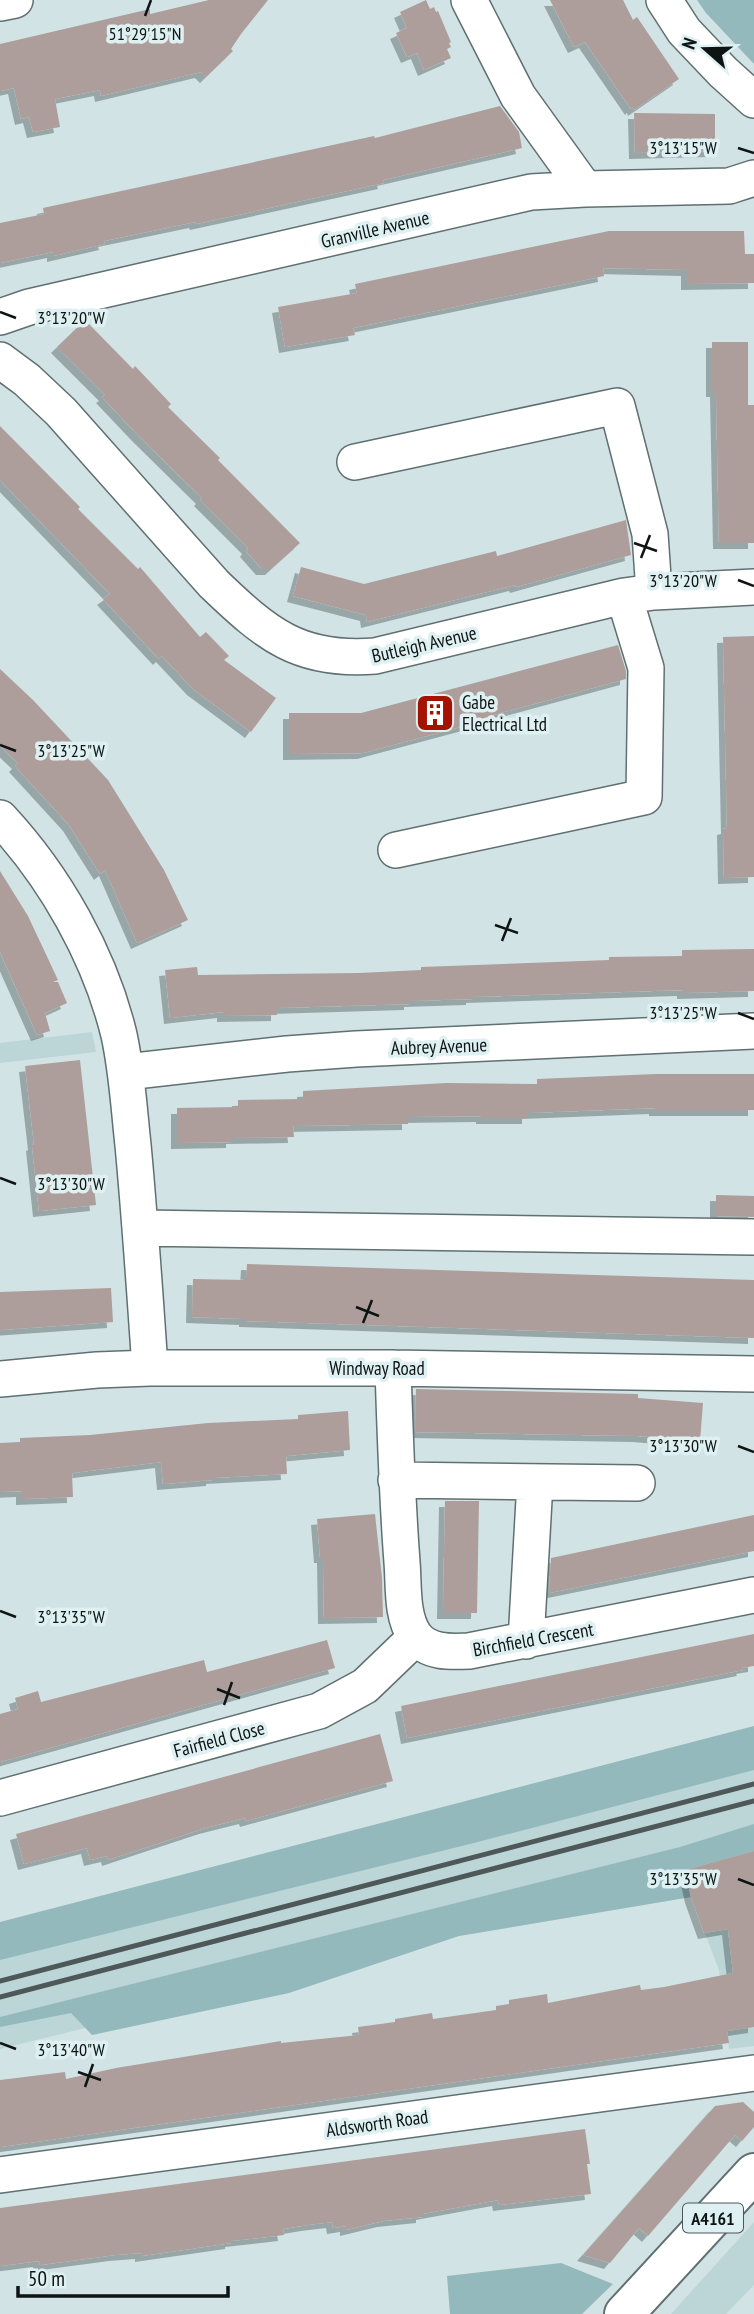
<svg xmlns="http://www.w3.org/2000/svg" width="754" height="2314" viewBox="0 0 754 2314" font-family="'PT Sans Narrow',sans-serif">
  <defs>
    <filter id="shadow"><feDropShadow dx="-6" dy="6" stdDeviation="0" flood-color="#0004"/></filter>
  </defs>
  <rect width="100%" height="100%" fill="#d1e3e4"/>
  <!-- built -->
  <path fill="#bcd6d8" d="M92 1032 96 1052 0 1063V1043Z
    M754 1748V2046L729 2049 719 1970 691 1897 459 1936 0 2049V1941Z
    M754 2222V2285L726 2314H671Z"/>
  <!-- green -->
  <path fill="#93b9bc" d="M697 0H754V64L706 13Z
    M754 1726V1770L474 1843 0 1960V1922Z
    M754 1824V1851L685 1870 691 1897 459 1936 289 1993 92 2035 71 2013 0 2027V2017L680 1847Z
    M561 2263 613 2284 582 2314H450L447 2276Z"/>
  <!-- building -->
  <path fill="#ae9e9b" filter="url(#shadow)" d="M209 0H268L241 34 231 49 233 51 206 77 201 72 101 96 100 90 55 99 60 127 33 132 29 117 21 119 14 88 0 91V44L150 9V14Z
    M426 0 430 9 434 7 436 12 438 11 451 42 449 43 451 47 447 49 451 58 424 70 417 53 407 57 396 33 407 28 400 12Z
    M550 0H623L633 20 637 17 679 79 634 110 633 107 631 109 585 42 574 47Z
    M500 106 519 132 522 148 383 180 384 183 196 224 195 222 104 241 105 244 53 256V252L0 263V223L44 214 43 208 328 146 374 136 375 138Z
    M634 113 715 114V151L635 153Z
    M609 231H744L745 254H754V283L687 284V270L603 268 604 276 353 328 355 335 285 347 278 307 357 293 355 284Z
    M85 320 133 369 135 366 171 404 168 407 220 458 218 460 300 543 271 569H262L246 551 248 548 200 500 202 498 138 435 102 397 105 395 57 347Z
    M712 342H748V405H754V543H719L716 391H712Z
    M0 426 80 507 78 509 138 569 140 567 200 637 206 632 229 656 224 660 276 698 251 732 193 689 162 656 159 659 103 599 110 594 0 480Z
    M626 520 631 555 516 587 515 585 367 622 366 615 293 596 301 567 364 584 496 551 497 556Z
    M754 636V877L724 878 723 829 727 828 723 637Z
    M618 645 626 671V679L493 715 494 718 363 753 289 754V713H361Z
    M0 669 33 700 108 780 164 870 188 920 137 943 105 870 100 874 69 825 15 766 18 763 0 746Z
    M0 871 28 916 58 980 53 982H58L67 1003 45 1013 50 1031 37 1035 0 952Z
    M754 949V991L683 993V990L472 997V999L410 1001V1004L277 1008V1015L223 1016V1012L170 1018 165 970 197 967 198 975 359 973 421 970V967L609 960V957L682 956V950Z
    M80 1060 96 1205 39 1211 32 1145 34 1144 25 1066Z
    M656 1074H754V1110H655V1108L528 1113V1118H482V1116L408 1117V1124L293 1126 294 1137 232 1138V1142L177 1143V1108L238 1107V1100L303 1099V1091L446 1083 537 1084V1079Z
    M716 1195 754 1196V1217L716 1216Z
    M247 1264 754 1280V1338L245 1321V1319L192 1317 193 1279 246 1280Z
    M111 1288 113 1322 0 1330V1292Z
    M416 1389 638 1394V1398L703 1403 700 1441 638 1436 415 1432Z
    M348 1411 350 1450 286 1456 287 1474 212 1478V1480L163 1484 161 1462 72 1473 73 1497 22 1499V1491L0 1492V1443L20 1442V1438L90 1435 208 1423 298 1419V1415Z
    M445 1501H479L477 1613H443Z
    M375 1514 382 1578 383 1617 324 1618 323 1557H320L317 1519Z
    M754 1515V1551L549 1593 551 1558Z
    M754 1634V1666L742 1668 743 1670 407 1738 401 1706Z
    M327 1640 335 1668 0 1762V1714L18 1709 15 1698 38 1691 41 1702 204 1660 207 1672Z
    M380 1734 393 1781 246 1821 245 1818 205 1828 108 1860 107 1856 90 1860 87 1848 24 1864 16 1834Z
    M754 1851V2027L727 2031 729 2043 0 2147V2080L65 2072 66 2079 116 2068 281 2041V2043L359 2035 358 2027 395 2022V2019L432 2013 433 2019 496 2010V2006L509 2004V2000L547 1994 548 2003 640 1985 641 1990 664 1987 733 1973 728 1929 704 1933 691 1897 685 1870Z
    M743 2102 754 2112V2127L742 2141 735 2135 648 2236 639 2228 610 2263 583 2255 715 2106Z
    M585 2129 590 2164H587L591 2194 499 2205 498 2200 422 2214V2217L383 2221 346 2230V2226L333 2228 332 2222 307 2225 283 2229 284 2235 231 2241V2243L141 2256V2253L115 2255 40 2265 39 2261 0 2266V2208Z"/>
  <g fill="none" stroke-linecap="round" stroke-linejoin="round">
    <!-- minor casing -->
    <g stroke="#606f70" stroke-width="38">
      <path id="minor" d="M469 0 518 96 585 189
        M664 0 684 31 723 72 754 100
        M0 3 15 0
        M0 317 29 307 531 192 585 189 729 186 754 178
        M0 360 27 380 61 412 214 584C266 634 299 662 375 656L624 596 654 592 754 587
        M355 462 617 406 650 534 654 592
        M0 818C55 877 100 956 119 1035 127 1071 129 1109 133 1145 140 1220 145 1294 150 1368
        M396 850 644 797 646 668 624 596
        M126 1072 287 1054 356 1049 754 1031
        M141 1228 754 1237
        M393 1368C395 1433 397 1497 402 1562 404 1586 401 1616 415 1636 428 1653 450 1652 469 1651L754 1595
        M0 1379 97 1370 150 1368H393L754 1374
        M396 1480 637 1483
        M526 1641 535 1482
        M0 1798 319 1711 365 1686 416 1637
        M0 2175 754 2073"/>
    </g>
    <!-- major casing -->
    <g stroke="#606f70" stroke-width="42">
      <path id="major" d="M624 2314 754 2173"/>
    </g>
    <!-- minor -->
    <use href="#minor" stroke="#fff" stroke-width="35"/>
    <!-- major -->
    <use href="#major" stroke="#fff" stroke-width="38"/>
    <!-- rail -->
    <path stroke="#4e5858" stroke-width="5" d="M0 1981 754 1784
      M0 1997 754 1801"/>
  </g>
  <!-- ticks -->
  <path fill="none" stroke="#0e1414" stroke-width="2.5" d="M145 16 151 0M738 148 754 153M0 312 16 318M634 543 657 551M641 558 650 535M738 580 754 586M0 745 16 751M495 925 518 933M502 941 511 918M738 1013 754 1019M0 1178 16 1184M356 1307 379 1316M363 1323 372 1300M738 1446 754 1452M0 1611 16 1617M217 1689 240 1698M224 1705 232 1682M738 1879 754 1885M0 2043 16 2049M78 2072 101 2080M85 2087 93 2064"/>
  <!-- icons -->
  <defs>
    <g id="building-square" transform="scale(2.0125)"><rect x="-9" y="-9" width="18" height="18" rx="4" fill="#a51200" stroke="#def0f1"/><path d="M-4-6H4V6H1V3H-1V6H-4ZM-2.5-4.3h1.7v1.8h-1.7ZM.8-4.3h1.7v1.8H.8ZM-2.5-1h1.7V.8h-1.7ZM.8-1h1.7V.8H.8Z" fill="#fff"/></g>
  </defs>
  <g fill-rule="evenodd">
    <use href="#building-square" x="435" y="713"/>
  </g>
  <g text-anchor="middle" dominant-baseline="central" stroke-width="7" stroke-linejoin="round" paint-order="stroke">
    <!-- shield labels -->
    <rect fill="#def0f1" stroke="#4c5656" stroke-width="2" x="683" y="2203.5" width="60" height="29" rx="5"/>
    <g font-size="18" font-weight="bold" fill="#0e1414">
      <text x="713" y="2218">A4161</text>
    </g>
    <!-- street labels -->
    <g font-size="19" fill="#0e1414" stroke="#def0f1">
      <text transform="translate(375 229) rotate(-13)">Granville Avenue</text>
      <text transform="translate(424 644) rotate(-13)">Butleigh Avenue</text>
      <text transform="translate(439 1046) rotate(-2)">Aubrey Avenue</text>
      <text x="377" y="1368">Windway Road</text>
      <text transform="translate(533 1639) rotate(-10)">Birchfield Crescent</text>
      <text transform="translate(219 1739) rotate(-15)">Fairfield Close</text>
      <text transform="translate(377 2123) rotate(-8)">Aldsworth Road</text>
    </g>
    <!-- poi labels -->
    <g font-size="19" fill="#0e1414" stroke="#def0f1" text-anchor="start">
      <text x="462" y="702">Gabe<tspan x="462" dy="22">Electrical Ltd</tspan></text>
    </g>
  </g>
  <g font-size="18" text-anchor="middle" fill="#0e1414" stroke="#def0f1" stroke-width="7" stroke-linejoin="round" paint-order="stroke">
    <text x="145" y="40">51°29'15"N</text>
    <text x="683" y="154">3°13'15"W</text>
    <text x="71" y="324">3°13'20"W</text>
    <text x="683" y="587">3°13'20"W</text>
    <text x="71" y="757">3°13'25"W</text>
    <text x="683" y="1019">3°13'25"W</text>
    <text x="71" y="1190">3°13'30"W</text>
    <text x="683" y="1452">3°13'30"W</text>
    <text x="71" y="1623">3°13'35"W</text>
    <text x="683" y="1885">3°13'35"W</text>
    <text x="71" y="2056">3°13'40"W</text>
  </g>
  <!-- north arrow -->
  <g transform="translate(705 49) rotate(290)" stroke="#def0f1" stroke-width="5" paint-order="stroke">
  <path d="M0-5L12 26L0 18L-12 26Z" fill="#0e1414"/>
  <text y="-10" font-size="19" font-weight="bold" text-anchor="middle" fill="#0e1414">N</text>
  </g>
  <!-- scale -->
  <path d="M18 2286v10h210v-10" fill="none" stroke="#0e1414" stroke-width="3.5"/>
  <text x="28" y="2286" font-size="21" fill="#0e1414" stroke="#def0f1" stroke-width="5" paint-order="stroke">50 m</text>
</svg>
